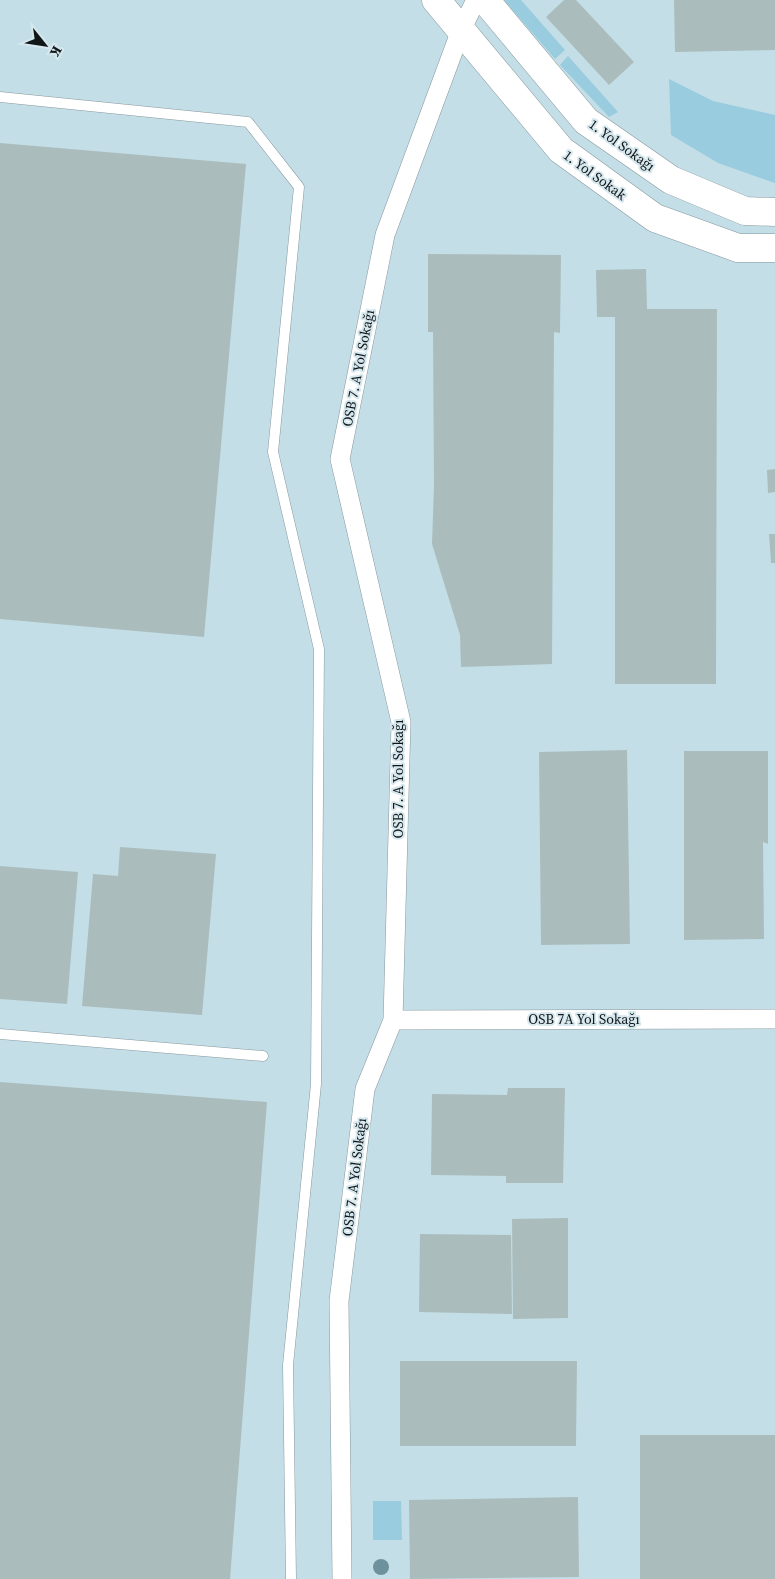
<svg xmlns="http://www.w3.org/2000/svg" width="775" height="1579" viewBox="0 0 775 1579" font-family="'Source Serif 4',serif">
  <rect width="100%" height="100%" fill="#d6e8ee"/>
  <!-- built -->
  <path fill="#c3dee7" d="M0 0H775V1579H0Z"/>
  <!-- green -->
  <path fill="#99ccde" d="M504 0H521L565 50 555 59Z
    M568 56 618 112 609 117 560 65Z
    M669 79 713 101 775 115V183L718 163 671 135Z
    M373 1501H401L402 1540H373Z"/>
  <!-- building -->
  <path fill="#aabdbc" d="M564 0H576L634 62 609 85 546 17Z
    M674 0H775V50L675 52Z
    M0 143 246 164 204 637 0 619Z
    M428 254 561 255 560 333 554 332 552 664 461 667 460 635 432 544 434 486 433 332H428Z
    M646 269 647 309H717L716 684H615V317H597L596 270Z
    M775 469V492L768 493 767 470Z
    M769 534H775V563H771Z
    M627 750 630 944 541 945 539 752Z
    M684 751H768V844L763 842 764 939 684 940Z
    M120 847 216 854 202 1015 82 1006 93 874 118 876Z
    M0 866 78 872 67 1004 0 999Z
    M0 1082 267 1102 230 1579H0Z
    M508 1088H565L563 1183H506V1176L431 1175 432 1094 507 1095Z
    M568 1218V1318L513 1319 512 1219Z
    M420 1234 511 1235 512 1314 419 1312Z
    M400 1361H577L576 1446H400Z
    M640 1435H775V1579H640Z
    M578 1497 579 1577 410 1579 409 1500Z"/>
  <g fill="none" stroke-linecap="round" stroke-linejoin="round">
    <!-- lane casing -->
    <g stroke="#88989e" stroke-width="11">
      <path id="lane" d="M0 97 248 122 299 187 273 452 319 649 316 1084 288 1365 291 1579
        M0 1034 263 1056"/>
    </g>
    <!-- street casing -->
    <g stroke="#88989e" stroke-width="20">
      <path id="street" d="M393 1020 775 1019
        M342 1579 339 1301 365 1089 393 1020 401 722 340 459 385 235 461 30 476 0"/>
    </g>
    <!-- secondary casing -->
    <g stroke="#88989e" stroke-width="29">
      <path id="secondary" d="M436 0 561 150 655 218 738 248H775
        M485 0 586 121 671 180 745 211 775 212"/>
    </g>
    <!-- lane -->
    <use href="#lane" stroke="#fff" stroke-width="10"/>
    <!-- street -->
    <use href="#street" stroke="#fff" stroke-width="19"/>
    <!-- secondary -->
    <use href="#secondary" stroke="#fff" stroke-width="28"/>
  </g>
  <!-- trees -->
  <circle fill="#6e929d" cx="381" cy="1567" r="8"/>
  <g text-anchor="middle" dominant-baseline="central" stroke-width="4" stroke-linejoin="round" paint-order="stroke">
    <!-- street labels -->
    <g font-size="14" fill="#111719" stroke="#d6e8ee">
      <text transform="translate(622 145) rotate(36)">1. Yol Sokağı</text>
      <text transform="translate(595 175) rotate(36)">1. Yol Sokak</text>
      <text transform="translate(358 368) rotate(-79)">OSB 7. A Yol Sokağı</text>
      <text transform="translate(398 779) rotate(-90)">OSB 7. A Yol Sokağı</text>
      <text x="584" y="1019">OSB 7A Yol Sokağı</text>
      <text transform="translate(354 1177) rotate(-83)">OSB 7. A Yol Sokağı</text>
    </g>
  </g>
  <!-- north arrow -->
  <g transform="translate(45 45) rotate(120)" stroke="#d6e8ee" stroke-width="4" paint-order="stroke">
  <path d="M0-4L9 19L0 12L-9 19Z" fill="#111719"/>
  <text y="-8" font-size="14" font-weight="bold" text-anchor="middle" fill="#111719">K</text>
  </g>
</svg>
